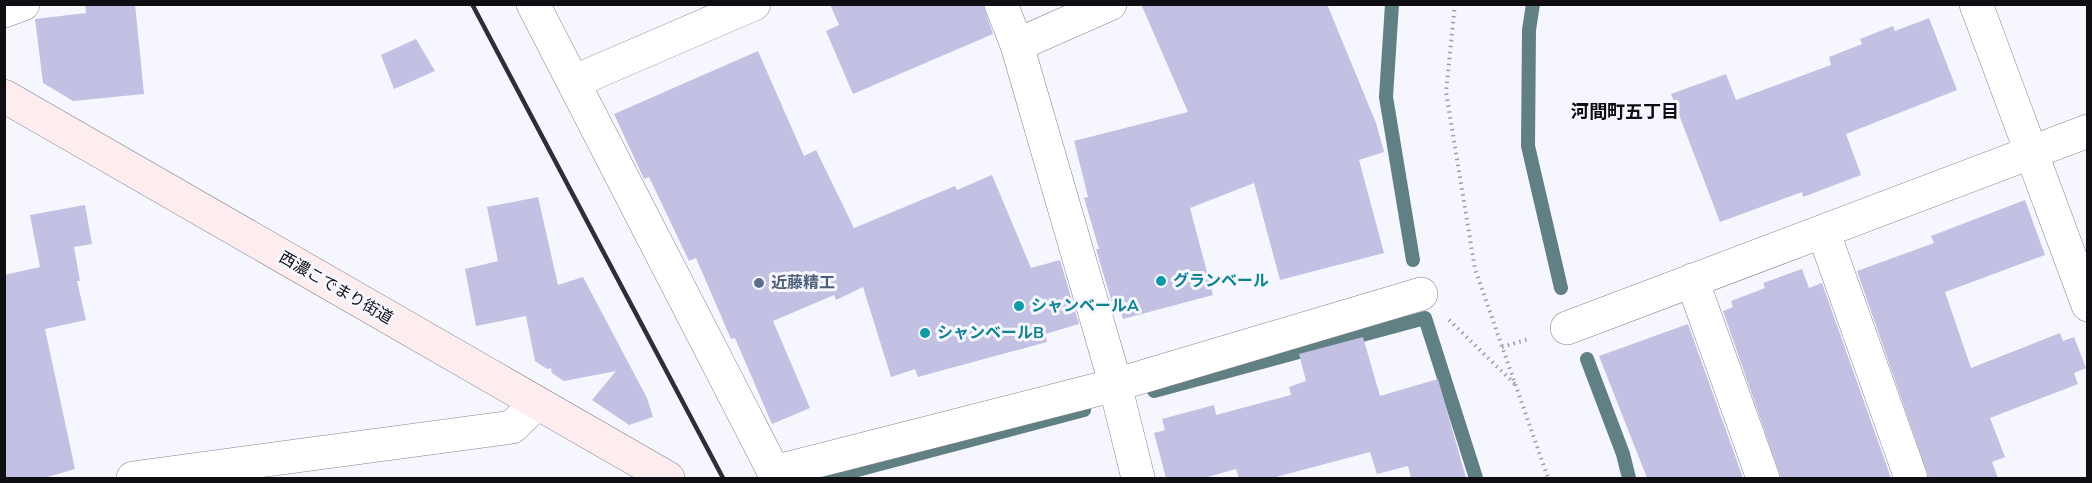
<svg xmlns="http://www.w3.org/2000/svg" width="2092" height="483" viewBox="0 0 2092 483" font-family="'Nunito Sans','Noto Sans JP',sans-serif">
  <rect width="100%" height="100%" fill="#f6f6ff"/>
  <g fill="none" stroke-linecap="round" stroke-linejoin="round">
    <!-- stream -->
    <path stroke="#618084" stroke-width="14" d="M1392 4 1386 97 1413 260
      M1533 4 1529 30 1528 146 1561 288
      M1587 359 1623 454 1629 478
      M1154 391 1425 318 1476 478
      M827 478 1084 410"/>
  </g>
  <!-- building -->
  <path fill="#c2c1e3" d="M85 4H135L144 94 73 101 43 83 35 19 86 13Z
    M830 4H983L993 34 853 94 826 31 839 25Z
    M1141 4H1327L1376 123 1384 152 1359 160 1384 253 1280 280 1254 183 1190 208 1213 295 1123 319 1121 312 1115 313 1096 249H1099L1084 198 1088 197 1074 141 1188 112Z
    M1929 18 1957 90 1846 134 1861 175 1803 197 1802 192 1720 222 1671 94 1726 74 1736 100 1831 65 1829 57 1862 44 1860 39 1893 26 1895 31Z
    M416 39 435 71 394 89 381 55Z
    M758 51 804 156 816 150 854 228 955 186 957 190 992 175 1031 268 1060 260 1079 324 1045 334 1047 342 918 377 915 369 891 377 863 287 836 300 834 295 773 321 810 408 772 424 735 338 731 339 696 258 689 261 649 177 644 179 637 164 614 114Z
    M538 197 558 285 583 277 647 398 653 417 629 425 592 400 616 371 564 381 552 373 551 368 547 369 535 361 526 316 476 326 465 269 498 261 487 207Z
    M2025 200 2045 255 1945 292 1971 368 2060 333 2063 341 2074 337 2086 368 2074 373 2078 384 1990 418 2005 457 1992 462 1998 478H1929L1857 271 1934 243 1931 236Z
    M85 205 92 244 74 247 80 281H77L86 320 45 329 75 469 44 478H4V275L40 267 30 215Z
    M1802 269 1809 288 1822 283 1891 478H1781L1723 311 1733 307 1731 301 1765 288 1763 283Z
    M1688 324 1743 478H1647L1599 356Z
    M1363 337 1380 396 1438 379 1466 478H1411L1408 466 1377 474 1370 452 1272 478H1239L1236 469 1204 478H1166L1154 433 1165 430 1162 419 1214 405 1216 415 1291 395 1289 387 1306 381 1299 354Z"/>
  <g fill="none" stroke-linecap="round" stroke-linejoin="round">
    <!-- street casing -->
    <g stroke="#83838c" stroke-width="34">
      <path id="street" d="M533 4 774 472 1115 385 1421 294
        M1001 4 1017 45 1112 372 1138 478
        M1976 4 2088 305
        M4 11 23 4
        M1017 45 1110 4
        M573 82 754 4
        M1823 231 1911 478
        M1692 280 1763 478
        M1567 328 2088 131
        M133 478 512 427 536 404"/>
    </g>
    <!-- secondary casing -->
    <g stroke="#83838c" stroke-width="34">
      <path id="secondary" d="M4 96 668 478"/>
    </g>
    <!-- path -->
    <path stroke="#9d9da4" stroke-width="4" stroke-dasharray="1.5 4.5" stroke-linecap="butt" d="M1455 4 1446 92 1475 269 1548 478
      M1449 320 1515 384
      M1502 347 1529 339"/>
    <!-- street -->
    <use href="#street" stroke="#fff" stroke-width="33"/>
    <!-- secondary -->
    <use href="#secondary" stroke="#feedee" stroke-width="33"/>
    <!-- rail -->
    <path stroke="#2e2e33" stroke-width="4.5" d="M472 4 723 478"/>
  </g>
  <!-- markers -->
  <g fill="#0f9aa8" stroke="#f6f6ff" stroke-width="2">
    <circle cx="1161" cy="281" r="6"/>
    <circle cx="1019" cy="306" r="6"/>
    <circle cx="925" cy="333" r="6"/>
  </g>
  <circle fill="#5c6f8a" stroke="#f6f6ff" stroke-width="2" cx="759" cy="283" r="6"/>
  <g text-anchor="middle" dominant-baseline="central" stroke-width="6" stroke-linejoin="round" paint-order="stroke">
    <!-- culture labels -->
    <g font-size="16" font-weight="bold" fill="#0d838f" stroke="#f6f6ff" text-anchor="start">
      <text x="1173" y="281">グランベール</text>
      <text x="1031" y="306">シャンベールA</text>
      <text x="937" y="333">シャンベールB</text>
    </g>
    <!-- service labels -->
    <g font-size="16" font-weight="bold" fill="#4e5e75" stroke="#f6f6ff" text-anchor="start">
      <text x="771" y="283">近藤精工</text>
    </g>
    <!-- street labels -->
    <g font-size="16" fill="#0f0f13" stroke="#f6f6ff">
      <text transform="translate(336 288) rotate(30)">西濃こでまり街道</text>
    </g>
    <!-- neighbourhood labels -->
    <g font-size="18" font-weight="bold" fill="#0f0f13" stroke="#f6f6ff">
      <text x="1625" y="112">河間町五丁目</text>
    </g>
  </g>
  <!-- border -->
  <rect width="2092" height="483" fill="none" stroke="#0f0f13" stroke-width="12"/>
</svg>
